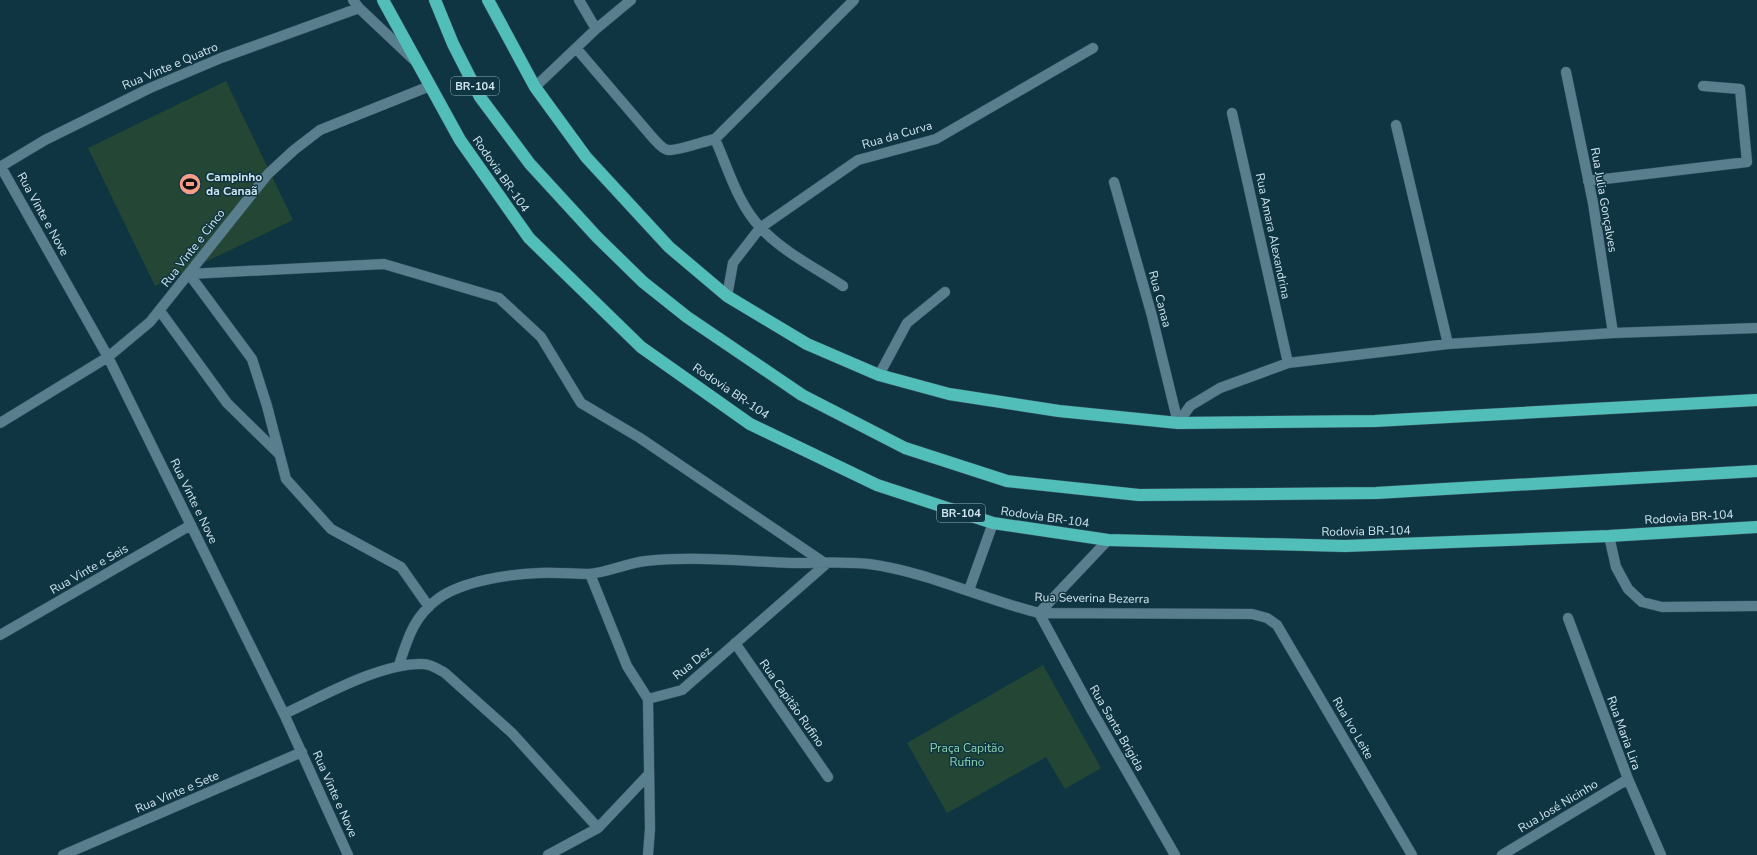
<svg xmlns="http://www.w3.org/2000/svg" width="1757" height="855" viewBox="0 0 1757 855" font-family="'Nunito Sans',sans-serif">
  <rect width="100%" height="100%" fill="#0f3543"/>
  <!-- green -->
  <path fill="#234734" d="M226 81 293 220 155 286 88 148Z
    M1043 665 1101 768 1065 789 1046 757 947 813 907 743Z"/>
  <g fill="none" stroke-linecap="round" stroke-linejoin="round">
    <!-- minor casing -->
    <g stroke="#37505a" stroke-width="11">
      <path id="minor" d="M353 0 359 8 414 60
        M579 0 596 29
        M576 48 653 138C657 142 662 149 668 150 677 151 705 141 715 139 728 168 738 205 761 228 783 252 816 268 843 286
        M1566 72 1593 203 1613 333
        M535 87 596 29 631 0
        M1232 113 1288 363
        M1396 125 1448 344
        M715 139 854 0
        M0 167 45 140 150 88 221 58 359 8
        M1 167 108 357 284 714 348 855
        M1588 181 1747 162 1740 89 1703 86
        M1114 182 1152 316 1178 423
        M189 274 384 264 499 298 541 337 581 403 640 438 826 564
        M189 274 252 359 267 406 286 479 331 529 401 567 429 607
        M727 296 733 263 760 228 858 160 936 139 1093 48
        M160 311 227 403 279 454
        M879 375 907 323 945 292
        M0 423 108 357 150 322 268 174 294 150 320 130 430 86
        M1178 423 1190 406 1220 388 1288 363 1448 344 1613 333 1757 328
        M1609 536 1616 567 1628 589 1642 602 1662 607 1757 606
        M1108 540 1039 613 1091 709 1175 855
        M590 574 627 666 648 699
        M969 590 993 523
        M1568 618 1628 779 1661 855
        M0 635 191 525
        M735 643 828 777
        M399 665C408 637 414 616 439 598 463 581 510 574 539 573 555 572 572 574 588 574 607 573 626 563 646 561 693 556 745 561 792 563 816 563 845 561 869 564 928 572 982 599 1039 613L1252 614 1267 618 1277 625 1412 855
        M284 714C321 697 382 662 423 664 431 664 438 669 445 673L512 733 598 828
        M63 855 302 752
        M548 855 598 828 649 774
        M648 855 650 829 648 699 682 690 826 564
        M1502 855 1628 779"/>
    </g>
    <!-- highway casing -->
    <g stroke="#37505a" stroke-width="13">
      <path id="highway" d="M383 0 460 140 529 238 641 347 750 424 877 485 993 523 1108 540 1345 546 1609 536 1757 527
        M435 0 453 44 480 97 530 164 597 237 643 282 687 317 802 395 905 448 1007 481 1139 495 1376 493 1757 471
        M488 0 535 87 586 157 669 247 727 296 807 344 879 375 949 394 1059 411 1178 423 1375 421 1757 400"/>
    </g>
    <!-- minor -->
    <use href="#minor" stroke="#597f8f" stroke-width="10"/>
    <!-- highway -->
    <use href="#highway" stroke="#52beba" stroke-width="12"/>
  </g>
  <!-- icons -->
  <defs>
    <g id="stadium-disc" transform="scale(1.15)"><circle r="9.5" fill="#f49e89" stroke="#0f3543"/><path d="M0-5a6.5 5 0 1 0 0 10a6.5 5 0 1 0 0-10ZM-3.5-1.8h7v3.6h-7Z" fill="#111"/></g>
  </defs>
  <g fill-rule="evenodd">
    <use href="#stadium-disc" x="190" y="184"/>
  </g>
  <g text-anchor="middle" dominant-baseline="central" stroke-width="3" stroke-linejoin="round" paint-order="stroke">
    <!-- shield labels -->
    <g fill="#0f3543" stroke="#97b0bb" stroke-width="1">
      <rect x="451" y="77" width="48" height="18" rx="3"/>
      <rect x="937" y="504" width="48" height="18" rx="3"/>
    </g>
    <g font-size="11" font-weight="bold" fill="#d1e5ee">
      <text x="475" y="86">BR-104</text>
      <text x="961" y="513">BR-104</text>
    </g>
    <!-- street labels -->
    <g font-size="12" fill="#d1e5ee" stroke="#0f3543">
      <text transform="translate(170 66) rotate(-23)">Rua Vinte e Quatro</text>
      <text transform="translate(897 135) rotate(-16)">Rua da Curva</text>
      <text transform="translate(501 174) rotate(55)">Rodovia BR-104</text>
      <text transform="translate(1604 200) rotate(80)">Rua Julia Gonçalves</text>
      <text transform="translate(43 214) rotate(61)">Rua Vinte e Nove</text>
      <text transform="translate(1273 236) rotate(78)">Rua Amara Alexandrina</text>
      <text transform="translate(193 248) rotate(-52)">Rua Vinte e Cinco</text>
      <text transform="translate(1160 299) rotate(75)">Rua Canaa</text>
      <text transform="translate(731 391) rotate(34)">Rodovia BR-104</text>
      <text transform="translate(194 501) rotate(64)">Rua Vinte e Nove</text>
      <text transform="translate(1045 517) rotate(8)">Rodovia BR-104</text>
      <text transform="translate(1689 517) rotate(-4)">Rodovia BR-104</text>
      <text transform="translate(1366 531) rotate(-1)">Rodovia BR-104</text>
      <text transform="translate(89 569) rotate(-30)">Rua Vinte e Seis</text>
      <text transform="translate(1092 598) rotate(1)">Rua Severina Bezerra</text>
      <text transform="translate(692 663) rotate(-39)">Rua Dez</text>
      <text transform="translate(792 703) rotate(55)">Rua Capitão Rufino</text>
      <text transform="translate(1117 728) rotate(60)">Rua Santa Brigida</text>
      <text transform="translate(1353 728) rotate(60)">Rua Ivo Leite</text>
      <text transform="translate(1624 733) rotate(70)">Rua Maria Lira</text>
      <text transform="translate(177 792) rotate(-23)">Rua Vinte e Sete</text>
      <text transform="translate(335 794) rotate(66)">Rua Vinte e Nove</text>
      <text transform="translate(1558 806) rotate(-31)">Rua José Nicinho</text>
    </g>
    <!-- poi labels -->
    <g font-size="12" font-weight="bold" fill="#d1e5ee" stroke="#0f3543" text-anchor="start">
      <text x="206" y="177">Campinho<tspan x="206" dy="14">da Canaã</tspan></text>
    </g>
    <!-- park labels -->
    <g font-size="12" fill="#8ed4ac" stroke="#0f3543">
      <text x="967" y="748">Praça Capitão<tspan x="967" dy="14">Rufino</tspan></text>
    </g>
  </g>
</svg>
